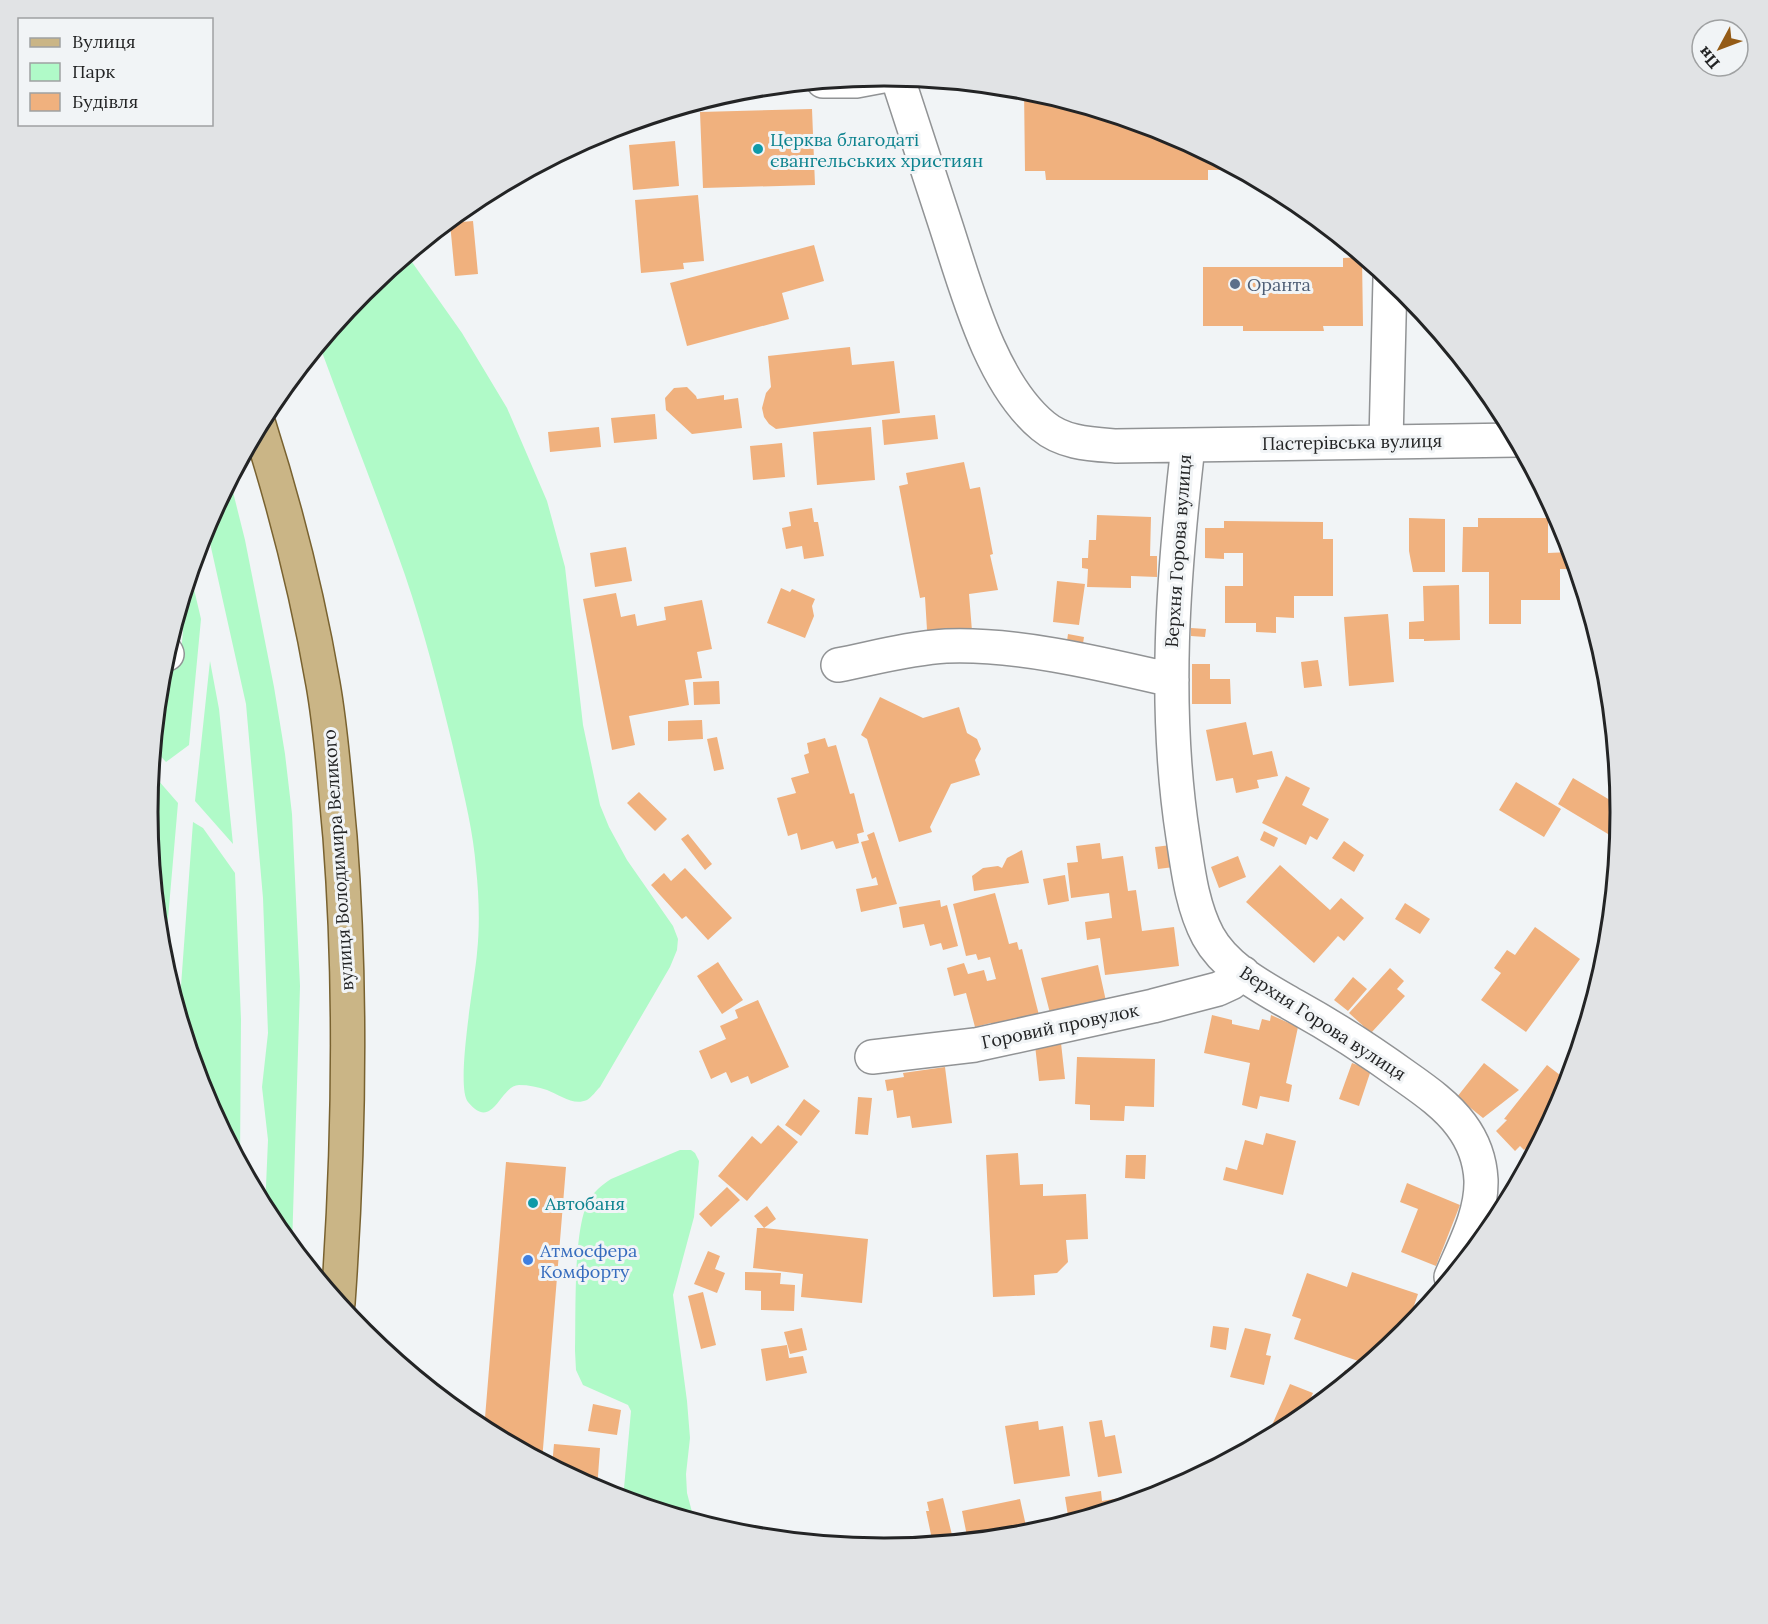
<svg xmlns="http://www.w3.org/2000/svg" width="1768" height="1624" viewBox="0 0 1768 1624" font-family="Lora,serif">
  <rect width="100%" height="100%" fill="#f1f4f6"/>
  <!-- green -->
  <path fill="#b0fac8" d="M407 255 462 333 507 408 547 501 565 567 583 725 600 805 609 827 627 860 673 926 678 939 677 950 670 967 600 1087C596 1091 592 1097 587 1100 573 1106 560 1095 547 1090 538 1087 529 1085 519 1085 500 1085 493 1133 468 1102 455 1086 475 979 477 953 480 925 479 896 476 868 473 828 462 787 453 747 439 689 424 631 405 575 378 497 347 421 319 344L363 291Z
    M230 480 245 540 274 687 285 754 292 814 300 986 292 1247 271 1221 265 1209 268 1140 262 1087 268 1033 263 898 246 704 206 525Z
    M190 572 201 619 189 745 166 762 153 748 161 670 181 653 183 631 178 612Z
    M210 661 219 709 233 844 195 801Z
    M151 772 178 803 164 965 161 955 147 812Z
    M193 822 203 828 235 873 241 1019 240 1163 203 1094 179 1013Z
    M680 1150H691L695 1153 699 1161 694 1217 673 1295 687 1401 690 1438 686 1474 687 1493 692 1512 698 1522 623 1499 631 1411 628 1405 583 1385 576 1370 575 1351C576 1315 573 1231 588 1202 593 1192 602 1185 611 1179Z"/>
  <!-- building -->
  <path fill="#f0b17e" d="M1024 89 1166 131 1231 166V170H1208V180H1046L1045 171H1025Z
    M812 109 815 185 703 188 700 112Z
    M675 141 679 186 633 190 629 145Z
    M698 195 704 261 683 263 684 269 641 273 635 200Z
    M480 196 481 209 459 212 475 199Z
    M473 221 478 274 455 276 450 223Z
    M814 245 824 281 782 293 789 319 687 346 670 283Z
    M1362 257 1363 326H1323L1324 331H1243V326H1203V267H1343V258Z
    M1406 291 1419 307 1406 308Z
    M850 347 852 365 894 361 900 413 776 429 769 424 764 417 762 408 766 393 771 387 768 356Z
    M687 387 696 396 697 399 724 395V400L738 398 742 428 692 434 666 410 665 398 674 388Z
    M655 414 657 439 614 443 611 418Z
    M935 415 938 439 884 445 882 420Z
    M599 427 601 447 550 452 548 432Z
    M871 427 875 480 817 485 813 432Z
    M782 443 785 477 753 480 750 446Z
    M964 462 970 489 980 487 993 554 990 555 998 590 969 594 972 631 927 630 925 597 920 598 899 486 908 484 906 473Z
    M812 508 814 522H818L824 556 804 559 802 546 786 549 782 528 791 526 789 512Z
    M1097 515 1151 517 1150 556H1157V577L1131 576V588L1087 587 1088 569 1082 568V558H1088L1089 540H1096Z
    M1409 518 1445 519V572H1413L1409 551Z
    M1478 518H1548V553L1570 552V569H1560V600H1521V624H1489V572H1462L1463 527H1478Z
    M1224 521 1323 522V539H1333V596H1294V618L1276 617V633L1256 632V623H1225V586H1243V553H1224V559L1205 558V528H1224Z
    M626 547 632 581 595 587 590 553Z
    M1057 581 1085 584 1079 625 1053 622Z
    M1459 585 1460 640 1424 641V639H1409V622L1424 621 1423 586Z
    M781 588 790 592 792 589 815 599 812 606 814 616 805 638 767 623Z
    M616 593 621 617 635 614 637 626 666 620 664 607 702 600 712 649 697 652 702 678 685 680 689 705 629 716 635 745 612 750 583 599Z
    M1388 614 1394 682 1349 686 1344 617Z
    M1191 628 1206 629 1205 637 1191 636Z
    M1068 634 1084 637 1082 650 1066 648Z
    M1318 660 1322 686 1304 688 1301 662Z
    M1192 664H1210V679H1230L1231 704H1192Z
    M719 681 720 704 694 705 693 682Z
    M880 697 923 718 959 707 967 733 977 739 981 749 975 760 980 775 951 784 930 827 932 832 899 842 867 739 861 735Z
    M702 720 703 739 668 741V721Z
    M1246 722 1253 755 1272 751 1278 776 1257 780 1259 788 1236 793 1233 778 1216 781 1206 730Z
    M717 737 724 769 714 771 707 739Z
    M825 738 828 747 836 745 850 794 854 793 864 832 857 834 859 843 836 849 833 841 801 850 797 833 788 836 777 798 796 793 791 778 809 773 804 755 809 753 807 743Z
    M1286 776 1310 788 1302 805 1329 819 1317 840 1310 836 1306 845 1262 823Z
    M1573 778 1620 806 1618 840 1558 804Z
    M1516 782 1561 809 1544 837 1499 810Z
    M639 792 667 819 655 831 627 803Z
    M1264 831 1278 838 1274 847 1260 840Z
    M874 832 897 904 861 912 856 889 878 885 876 877 872 879 861 842 869 840 867 835Z
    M688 834 712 864 705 870 681 839Z
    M1344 841 1364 855 1354 872 1332 858Z
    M1100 843 1102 859 1123 856 1128 891 1136 890 1142 931 1174 927 1179 966 1105 975 1100 938 1087 940 1085 922 1112 918 1109 893 1071 898 1067 863 1078 862 1076 846Z
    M1171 845 1174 867 1158 869 1155 847Z
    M1022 850 1029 883 974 891 972 876 983 868 998 866 1002 868 1007 858Z
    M1238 856 1246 877 1219 888 1211 867Z
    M1280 865 1330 910 1341 898 1364 918 1344 941 1338 936 1314 963 1246 902Z
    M685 868 732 918 708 940 686 916 682 919 651 885 664 873 671 881Z
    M1065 875 1069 901 1048 905 1043 879Z
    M995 893 1009 944 1017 942 1019 950 1022 949 1039 1015 992 1027 991 1023 975 1027 966 993 954 996 947 968 964 963 968 974 984 970 987 981 996 979 990 957 978 960 976 954 966 956 953 904Z
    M940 900 941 907 947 905 958 946 943 950 941 943 930 946 924 924 903 928 899 907Z
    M1405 903 1430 919 1420 934 1395 919Z
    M1535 927 1580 959 1526 1032 1481 1000 1501 973 1494 968 1507 950 1515 955Z
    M718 962 743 1000 722 1014 697 976Z
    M1098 965 1106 1001 1050 1013 1041 978Z
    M1390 968 1404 981 1397 989 1405 996 1371 1033 1349 1013Z
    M1353 977 1367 989 1348 1011 1334 1000Z
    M758 1000 789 1067 751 1084 748 1076 731 1083 726 1072 711 1079 699 1051 726 1039 720 1026 738 1018 735 1010Z
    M1212 1015 1232 1020V1024L1259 1030 1262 1019 1270 1021 1271 1015 1298 1027 1286 1083 1292 1085 1289 1102 1260 1096 1257 1109 1242 1105 1250 1063 1204 1053Z
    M1061 1043 1065 1079 1039 1081 1035 1045Z
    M1077 1057 1155 1059 1154 1107 1125 1106 1124 1121 1090 1120V1105L1075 1104Z
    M1352 1063 1371 1070 1359 1106 1339 1099Z
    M1484 1063 1519 1090 1483 1118 1457 1097Z
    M1547 1065 1569 1082 1565 1094 1538 1145 1533 1142 1524 1150 1520 1146 1515 1151 1496 1131 1507 1120 1504 1119Z
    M945 1067 952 1123 912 1128 910 1116 897 1118 893 1090 887 1091 885 1080 904 1077 903 1073Z
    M858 1097 872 1098 868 1135 855 1134Z
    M804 1099 820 1111 801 1136 785 1125Z
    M778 1125 798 1142 747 1201 718 1176 752 1136 761 1144Z
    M1266 1133 1296 1141 1283 1195 1223 1180 1226 1167 1237 1170 1245 1140 1263 1145Z
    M1018 1153 1020 1185 1043 1184V1196L1086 1194 1088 1239 1066 1240 1068 1262 1057 1273 1034 1275 1035 1295 993 1297 986 1155Z
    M1126 1155H1146L1145 1179 1125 1178Z
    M506 1162 566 1167 542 1461 484 1430Z
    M1407 1183 1460 1205 1436 1266 1401 1252 1418 1209 1400 1202Z
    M1516 1183 1507 1203 1504 1201V1198Z
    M727 1187 740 1200 711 1227 699 1214Z
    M767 1206 776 1219 764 1228 868 1239 862 1303 801 1297 803 1274 753 1268 757 1228H764L754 1216Z
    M708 1251 720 1256 715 1269 725 1273 717 1293 694 1284Z
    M745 1272 781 1273 780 1284 795 1285 794 1311 761 1310V1291L745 1290Z
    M1352 1272 1418 1294 1406 1329 1398 1326 1392 1344 1367 1364 1294 1339 1301 1319 1292 1316 1307 1273 1347 1287Z
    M703 1292 716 1345 701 1349 688 1296Z
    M1213 1326 1229 1328 1226 1350 1210 1347Z
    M802 1328 807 1350 790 1354 784 1332Z
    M1245 1328 1271 1334 1266 1355 1271 1356 1264 1385 1230 1377Z
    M787 1345 789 1358 803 1356 807 1373 766 1381 761 1349Z
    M1345 1370 1355 1374 1338 1388Z
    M1290 1384 1313 1393 1310 1400 1319 1404 1293 1425 1266 1439Z
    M593 1404 621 1410 617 1435 588 1431Z
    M1102 1420 1105 1437 1115 1435 1122 1473 1098 1477 1089 1422Z
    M1038 1421 1039 1430 1063 1426 1070 1476 1014 1484 1005 1426Z
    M554 1444 600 1448 597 1490 552 1466Z
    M1101 1491 1102 1501 1126 1497 1127 1505 1069 1522 1065 1497Z
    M943 1498 953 1539 933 1544 926 1511H929L927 1502Z
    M1020 1499 1028 1535 968 1541 962 1511Z"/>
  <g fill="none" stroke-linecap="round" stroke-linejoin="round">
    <!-- minor casing -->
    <g stroke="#919395" stroke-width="36">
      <path id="minor" d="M897 76C913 125 929 174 945 223 966 287 990 382 1043 426 1063 443 1090 444 1116 446L1517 440
        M823 81H856L888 75
        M1386 441 1390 279
        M1188 446C1173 577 1163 707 1183 837 1188 870 1192 906 1208 936 1226 969 1264 988 1295 1006 1333 1027 1370 1051 1406 1077 1426 1091 1447 1106 1461 1125 1473 1141 1480 1160 1481 1180 1482 1214 1464 1246 1451 1277
        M166 652 167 654
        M838 665C874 658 910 648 946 646 1017 643 1103 664 1172 680
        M872 1057 975 1045 1153 1006 1218 989 1231 983 1243 973"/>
    </g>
    <!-- major casing -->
    <g stroke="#796230" stroke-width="36">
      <path id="major" d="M259 425C286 510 308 597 323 684 332 735 335 786 340 837 352 993 349 1148 338 1303"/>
    </g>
    <!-- minor -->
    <use href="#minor" stroke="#fff" stroke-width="33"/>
    <!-- major -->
    <use href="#major" stroke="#cab586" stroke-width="33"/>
  </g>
  <!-- markers -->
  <g fill="#0f9aa8" stroke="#f1f4f6" stroke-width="2">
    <circle cx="758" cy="149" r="6"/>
    <circle cx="533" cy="1203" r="6"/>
  </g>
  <circle fill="#5c6f8a" stroke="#f1f4f6" stroke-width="2" cx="1235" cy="284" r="6"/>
  <circle fill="#3f7fe0" stroke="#f1f4f6" stroke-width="2" cx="528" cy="1260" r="6"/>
  <g text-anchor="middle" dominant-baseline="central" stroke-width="6" stroke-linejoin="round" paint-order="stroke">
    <!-- culture labels -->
    <g font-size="18" fill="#0d838f" stroke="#f1f4f6" text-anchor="start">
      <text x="770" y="139">Церква благодаті<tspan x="770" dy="21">євангельських християн</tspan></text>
      <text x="545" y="1203">Автобаня</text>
    </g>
    <!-- service labels -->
    <g font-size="18" fill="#4e5e75" stroke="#f1f4f6" text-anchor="start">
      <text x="1247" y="284">Оранта</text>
    </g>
    <!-- street labels -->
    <g font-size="18" fill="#232425" stroke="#f1f4f6">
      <text transform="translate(1352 442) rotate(-1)">Пастерівська вулиця</text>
      <text transform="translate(1178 551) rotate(-86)">Верхня Горова вулиця</text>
      <text transform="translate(338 860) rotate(-94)">вулиця Володимира Великого</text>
      <text transform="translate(1323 1023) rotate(33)">Верхня Горова вулиця</text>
      <text transform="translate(1060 1026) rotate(-12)">Горовий провулок</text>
    </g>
    <!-- shop labels -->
    <g font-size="18" fill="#366cbe" stroke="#f1f4f6" text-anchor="start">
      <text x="540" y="1250">Атмосфера<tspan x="540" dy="21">Комфорту</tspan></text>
    </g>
  </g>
  <!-- crop -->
  <path d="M0 0H1768V1624H0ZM158 812a726 726 0 1 1 1452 0a726 726 0 1 1-1452 0Z" fill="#e1e3e5" fill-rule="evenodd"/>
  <path fill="none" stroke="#232425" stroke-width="3" d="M158 812a726 726 0 1 1 1452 0a726 726 0 1 1-1452 0Z"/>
  <!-- legend -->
  <rect x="18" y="18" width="195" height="108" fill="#f1f4f6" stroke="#9fa1a2" stroke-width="1.5"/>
  <rect x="30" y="38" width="30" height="9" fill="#cab586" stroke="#9fa1a2" stroke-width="1.5"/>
  <text x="72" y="48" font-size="18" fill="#232425">Вулиця</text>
  <rect x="30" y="63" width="30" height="18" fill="#b0fac8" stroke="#9fa1a2" stroke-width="1.5"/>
  <text x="72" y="78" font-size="18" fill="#232425">Парк</text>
  <rect x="30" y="93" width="30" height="18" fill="#f0b17e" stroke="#9fa1a2" stroke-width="1.5"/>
  <text x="72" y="108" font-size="18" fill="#232425">Будівля</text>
  <!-- north arrow -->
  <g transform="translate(1720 48) rotate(229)"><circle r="28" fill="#f1f4f6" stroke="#9fa1a2" stroke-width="1.5"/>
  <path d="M0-4.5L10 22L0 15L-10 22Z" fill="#945b16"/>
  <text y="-9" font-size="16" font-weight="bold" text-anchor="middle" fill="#232425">Пн</text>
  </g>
</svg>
